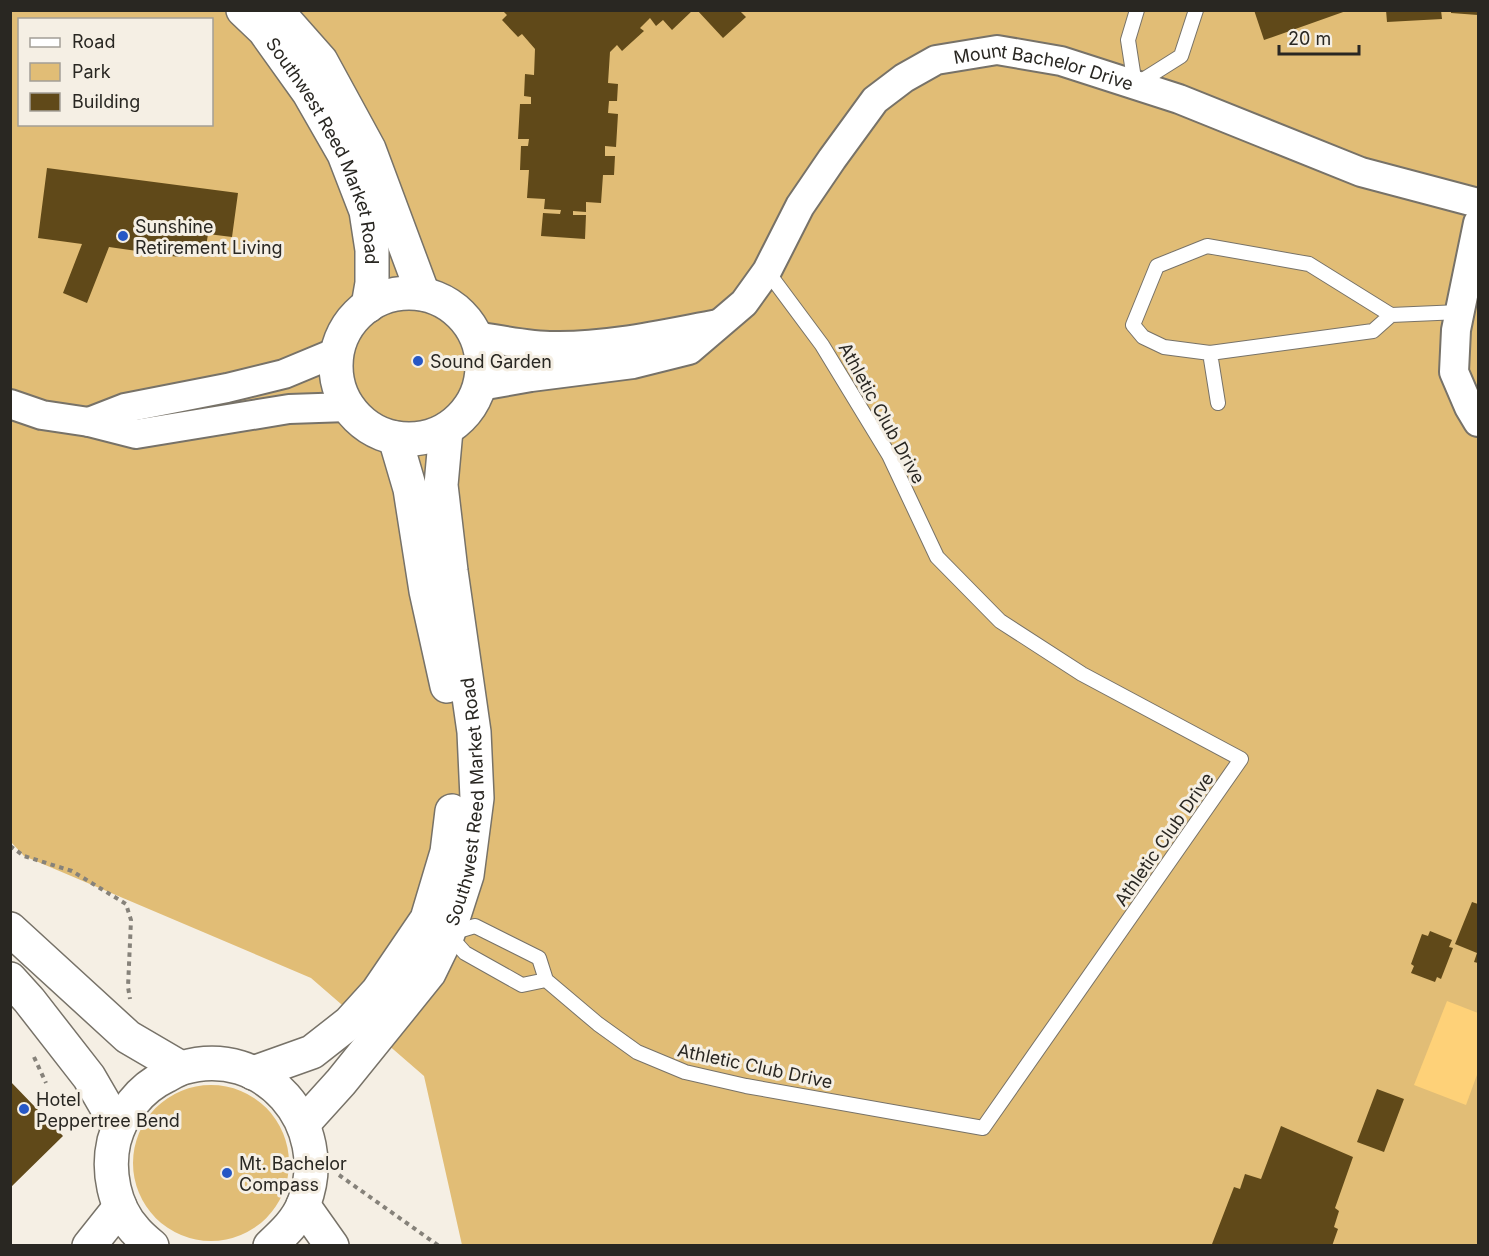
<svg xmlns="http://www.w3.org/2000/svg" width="1489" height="1256" viewBox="0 0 1489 1256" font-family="Inter,sans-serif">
  <rect width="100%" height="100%" fill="#f5efe4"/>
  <!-- green -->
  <path fill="#e1bd76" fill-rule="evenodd" d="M11 11H1478V1245H462L424 1076 311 978 24 856 11 842ZM20 20H212V124H20Z
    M133 1163a78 78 0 1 1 156 0a78 78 0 1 1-156 0Z"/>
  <!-- water -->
  <path fill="#fed178" d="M1447 1001 1478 1013V1072L1466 1105 1414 1085Z"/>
  <!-- building -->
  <path fill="#604919" d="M502 10H693L672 30 663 20 656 26 650 18 640 28 644 31 622 51 617 45 610 52 608 83 618 84 617 101H609L608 113 618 114 616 147 605 146V156H615L614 175H603L601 203 586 202V212L573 211V215H586L585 239 541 236 543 213 560 214 561 210 544 209 545 199 527 198 529 170H520L521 146H528L529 139H518L520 104H531V97L524 96 525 74 534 75 535 49 522 34 518 37 502 20 507 15Z
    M697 10H739L746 17 723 38Z
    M1254 10H1346V11L1264 40Z
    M1386 10H1441L1442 19 1387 22Z
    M1451 10H1478V15L1451 13Z
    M47 168 238 193 232 237 208 234 206 247 180 244 179 257 109 247 87 303 63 293 82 244 38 238Z
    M1472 902 1478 904V963L1474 962 1477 953 1455 944Z
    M1430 931 1452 940 1449 947 1453 948 1441 979 1437 977 1435 982 1411 973 1414 966 1411 964 1422 934 1428 936Z
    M10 1081 63 1136 10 1188Z
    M1377 1089 1404 1099 1384 1152 1357 1142Z
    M1281 1126 1353 1157 1335 1208 1339 1211 1334 1227 1338 1229 1332 1246H1216L1212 1244 1234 1187 1240 1189 1245 1174 1261 1179Z"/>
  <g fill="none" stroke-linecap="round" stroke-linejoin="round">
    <!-- lane casing -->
    <g stroke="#777268" stroke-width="16">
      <path id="lane" d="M1137 10 1128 40 1135 85 1181 56 1196 10
        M1210 353 1164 347 1143 337 1133 325 1157 266 1207 246 1309 264 1391 315 1460 312
        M1218 403 1210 353 1373 331 1391 315
        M546 980 522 985 465 953 448 934 475 926 539 958 546 980 598 1024 637 1052 685 1072 746 1086 983 1128 1241 759 1082 674 1000 621 937 557 889 455 822 345 767 271"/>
    </g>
    <!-- street casing -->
    <g stroke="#777268" stroke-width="32">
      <g id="street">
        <path d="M1478 223 1456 330 1454 372 1469 407 1478 422"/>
        <path d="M476 336C501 340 529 346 554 346 609 347 664 334 718 324"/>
        <path id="s1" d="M480 386 531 377 633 364 689 350 744 303 767 271 800 206 832 159 875 100 904 78 936 60 997 50 1061 61 1179 99 1361 172 1478 203"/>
        <path d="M10 404 42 415 89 422 136 434 289 409 348 407"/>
        <path d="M89 422 125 408 227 388 284 374 337 352"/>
      </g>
    </g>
    <!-- secondary casing -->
    <g stroke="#777268" stroke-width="36">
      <g id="secondary">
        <path id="s2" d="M243 10 264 30 309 93 344 154 366 211 372 250V283L368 306"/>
        <path d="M276 10 321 61 369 149 423 294"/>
        <circle cx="409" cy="366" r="73"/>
        <path d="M395 438 410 489 426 591 447 686"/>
        <path d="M10 929 128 1037 181 1068"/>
        <path d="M10 979 29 1000 89 1077 118 1127"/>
        <path d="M253 1073 312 1052 349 1023 378 991 427 919 447 852 452 811"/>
        <path id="s3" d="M303 1124 341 1082 429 973 448 934 467 875 477 798 474 732 451 571 441 485 446 430"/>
        <path d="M303 1205 332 1246"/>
        <path d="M89 1246 120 1207"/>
        <path d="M152 1246C146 1241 140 1236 135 1230 114 1207 107 1171 114 1141 122 1113 139 1089 166 1076 171 1073 177 1070 182 1068 264 1043 334 1125 304 1203 297 1221 284 1233 270 1246"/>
      </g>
    </g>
    <!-- path -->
    <path stroke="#86827a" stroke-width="4" stroke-dasharray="4.5 4.5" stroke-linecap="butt" d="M10 846 24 856 72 871 126 904 131 920 128 987 130 999
      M34 1057 46 1083
      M339 1175 439 1246"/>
    <!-- lane -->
    <use href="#lane" stroke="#fff" stroke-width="14"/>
    <!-- street -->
    <use href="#street" stroke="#fff" stroke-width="28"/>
    <!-- secondary -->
    <use href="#secondary" stroke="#fff" stroke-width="33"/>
  </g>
  <!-- markers -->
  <g fill="#2657c5" stroke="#f5efe4" stroke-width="2">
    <circle cx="123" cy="236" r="6"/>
    <circle cx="418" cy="361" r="6"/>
    <circle cx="24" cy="1109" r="6"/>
    <circle cx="227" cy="1173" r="6"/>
  </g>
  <g text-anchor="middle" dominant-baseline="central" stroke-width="6" stroke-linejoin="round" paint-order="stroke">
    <!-- street labels -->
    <g font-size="18" fill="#292722" stroke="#f5efe4">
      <text stroke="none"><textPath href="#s1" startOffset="710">Mount Bachelor Drive</textPath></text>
      <text stroke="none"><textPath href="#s2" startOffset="166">Southwest Reed Market Road</textPath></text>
      <text transform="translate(882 413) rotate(61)">Athletic Club Drive</text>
      <text stroke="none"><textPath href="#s3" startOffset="375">Southwest Reed Market Road</textPath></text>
      <text transform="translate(1164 839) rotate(-55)">Athletic Club Drive</text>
      <text transform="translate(755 1066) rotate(12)">Athletic Club Drive</text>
    </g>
    <!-- poi labels -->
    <g font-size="18" fill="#292722" stroke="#f5efe4" text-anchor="start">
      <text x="135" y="226">Sunshine<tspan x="135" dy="21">Retirement Living</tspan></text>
      <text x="430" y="361">Sound Garden</text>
      <text x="36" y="1099">Hotel<tspan x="36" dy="21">Peppertree Bend</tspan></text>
      <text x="239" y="1163">Mt. Bachelor<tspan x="239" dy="21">Compass</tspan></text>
    </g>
  </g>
  <!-- border -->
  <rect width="1489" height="1256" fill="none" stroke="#292722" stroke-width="24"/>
  <!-- legend -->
  <rect x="18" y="18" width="195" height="108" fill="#f5efe4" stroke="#a39f96" stroke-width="1.5"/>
  <rect x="30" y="38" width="30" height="9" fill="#ffffff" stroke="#a39f96" stroke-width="1.5"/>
  <text x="72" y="48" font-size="18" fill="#292722">Road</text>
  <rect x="30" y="63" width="30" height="18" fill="#e1bd76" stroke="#a39f96" stroke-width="1.5"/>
  <text x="72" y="78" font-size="18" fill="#292722">Park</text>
  <rect x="30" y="93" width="30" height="18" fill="#604919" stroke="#a39f96" stroke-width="1.5"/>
  <text x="72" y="108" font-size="18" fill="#292722">Building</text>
  <!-- scale -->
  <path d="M1279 45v9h80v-9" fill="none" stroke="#292722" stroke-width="3"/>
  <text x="1288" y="45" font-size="18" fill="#292722" stroke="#f5efe4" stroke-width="4.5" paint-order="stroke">20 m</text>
</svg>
